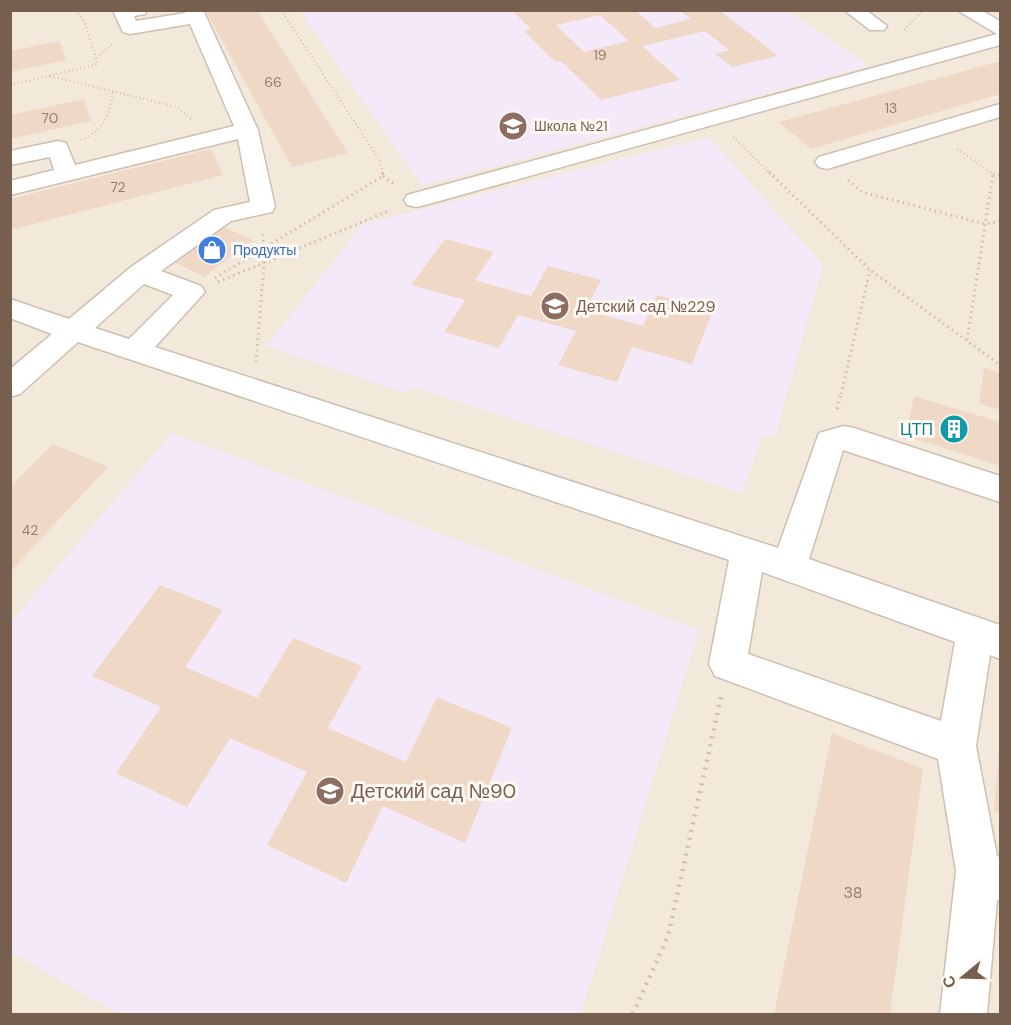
<svg xmlns="http://www.w3.org/2000/svg" width="1011" height="1025" viewBox="0 0 1011 1025" font-family="'DM Sans',sans-serif">
  <rect width="100%" height="100%" fill="#fcf7ed"/>
  <!-- residential -->
  <path fill="#f3e9db" d="M11 11H1000V1014H11Z"/>
  <!-- education -->
  <path fill="#f4e9f9" d="M300 11H788L869 66 422 186Z
    M709 137 823 265 775 437 763 434 742 493 417 388 402 392 266 346 363 224Z
    M172 433 699 630 581 1014H119L11 952V622Z"/>
  <!-- building -->
  <path fill="#f0d8c6" fill-rule="evenodd" d="M205 10H257L348 153 292 167Z
    M512 10H635L655 28 691 19 682 12 719 10 778 56 732 67 715 54 729 50 705 31 642 46 680 80 601 100 561 61 555 62 524 31 531 29ZM600 15 629 41 584 52 556 25Z
    M60 41 66 60 10 72V51Z
    M1000 61V94L811 149 779 122Z
    M84 99 91 121 10 139V115Z
    M211 149 223 175 10 230V199Z
    M220 225 253 240 204 277 170 260Z
    M445 239 494 252 475 280 531 296 548 266 601 280 585 310 643 326 657 295 713 310 692 364 632 347 617 382 558 365 576 331 518 315 499 348 444 332 465 300 411 285Z
    M984 368 1000 373V410L979 403Z
    M914 396 1000 422V466L906 436Z
    M53 444 108 467 10 572V487Z
    M160 585 223 610 185 667 257 698 293 638 362 666 328 728 406 762 437 697 512 728 465 843 383 806 346 883 267 845 307 772 230 738 187 807 116 773 161 707 92 676Z
    M832 733 923 769 890 1014H774Z
    M999 751 1000 752V813L994 811Z"/>
  <g fill="none" stroke-linecap="round" stroke-linejoin="round">
    <!-- minor casing -->
    <g stroke="#cebfb2" stroke-width="3">
      <path id="minor" d="M115 10H147L145 14 134 16 136 21 185 13 184 10H203L258 130 275 207 272 212 231 221 161 271 201 286 205 292 155 347 778 548 819 433 844 426 854 428 1000 476V502L843 450 809 559 1000 625V659L990 655 976 746 997 856 1000 857V901L997 900 987 1014H940L956 871 938 759 715 676 709 664 729 560 78 342 20 394 10 397V369L52 334 10 318V299L69 319 131 267 214 210 250 202 238 139 10 195V181L54 170 50 157 10 165V151L58 141 66 143 75 165 234 126 190 24 130 34 123 32 114 13ZM144 284 173 295 129 339 95 328ZM762 572 955 642 941 721 748 654Z
        M844 10H866L887 26 884 30H870Z
        M957 10H981L1000 21V45L425 205 416 207 407 205 404 200 407 195 997 34Z
        M1000 104V117L827 169 819 167 815 162 819 157Z"/>
    </g>
    <!-- path-far3 -->
    <path stroke="#d6bba8" stroke-width="2" stroke-dasharray="1 3" stroke-linecap="butt" d="M281 10 380 161 383 174
      M904 30 923 10
      M96 58 114 43
      M50 76 177 107 191 119
      M10 85 98 64 84 21 76 10
      M733 137 771 174
      M81 140C105 130 109 115 113 91
      M957 149 993 174"/>
    <!-- path-far2 -->
    <path stroke="#d6bba8" stroke-width="3" stroke-dasharray="1.5 4" stroke-linecap="butt" d="M769 172 870 270 1000 365
      M993 174 1000 175
      M383 176 396 185
      M848 180 862 192 985 224 1000 221
      M215 278 383 176 382 172
      M218 282 391 210
      M967 340 993 174 991 172
      M256 362 264 265 263 232
      M841 394 870 270"/>
    <!-- path-far1 -->
    <path stroke="#d6bba8" stroke-width="4" stroke-dasharray="1.5 4.5" stroke-linecap="butt" d="M837 409 841 392"/>
    <!-- path -->
    <path stroke="#d6bba8" stroke-width="4.5" stroke-dasharray="2 6" stroke-linecap="butt" d="M633 1014 668 936 721 697"/>
    <!-- minor -->
    <use href="#minor" fill="#fff" fill-rule="evenodd"/>
  </g>
  <!-- icons -->
  <defs>
    <g id="school-disc" transform="scale(1.5)"><circle r="9.5" fill="#8d6e63" stroke="#fefaf3"/><path d="M0-5L7-2L0 1L-7-2ZM-4 1L0 2.5L4 1V4Q0 6-4 4Z" fill="#fff"/></g>
    <g id="shop-disc" transform="scale(1.5)"><circle r="9.5" fill="#3f7fe0" stroke="#fefaf3"/><path d="M-5-2.5h2.3a2.7 3.5 0 0 1 5.4 0H5L5.5 6h-11ZM-1.5-2.5h3a1.5 2.3 0 0 0-3 0Z" fill="#fff"/></g>
    <g id="building-disc" transform="scale(1.5)"><circle r="9.5" fill="#0f9aa8" stroke="#fefaf3"/><path d="M-4-6H4V6H1V3H-1V6H-4ZM-2.5-4.3h1.7v1.8h-1.7ZM.8-4.3h1.7v1.8H.8ZM-2.5-1h1.7V.8h-1.7ZM.8-1h1.7V.8H.8Z" fill="#fff"/></g>
  </defs>
  <g fill-rule="evenodd">
    <use href="#school-disc" x="513" y="126"/>
    <use href="#shop-disc" x="212" y="250"/>
    <use href="#school-disc" x="555" y="306"/>
    <use href="#building-disc" x="954" y="429"/>
    <use href="#school-disc" x="330" y="791"/>
  </g>
  <g text-anchor="middle" dominant-baseline="central" stroke-width="6" stroke-linejoin="round" paint-order="stroke">
    <!-- number labels -->
    <g font-size="14" fill="#957d6e">
      <text x="600" y="55">19</text>
      <text x="273" y="82">66</text>
      <text x="891" y="108">13</text>
      <text x="50" y="118">70</text>
      <text x="118" y="187">72</text>
      <text x="30" y="530">42</text>
    </g>
    <!-- far-education labels -->
    <g font-size="14" fill="#785e54" stroke="#fefaf3" text-anchor="start">
      <text x="534" y="126">Школа №21</text>
    </g>
    <!-- far-shop labels -->
    <g font-size="14" fill="#366cbe" stroke="#fefaf3" text-anchor="start">
      <text x="233" y="250">Продукты</text>
    </g>
    <!-- education labels -->
    <g font-size="16" fill="#785e54" stroke="#fefaf3" text-anchor="start">
      <text x="576" y="306">Детский сад №229</text>
    </g>
    <!-- culture labels -->
    <g font-size="16" fill="#0d838f" stroke="#fefaf3" text-anchor="end">
      <text x="933" y="429">ЦТП</text>
    </g>
    <!-- near-number labels -->
    <g font-size="16" fill="#957d6e">
      <text x="853" y="892">38</text>
    </g>
    <!-- near-education labels -->
    <g font-size="20" fill="#785e54" stroke="#fefaf3" text-anchor="start">
      <text x="351" y="791">Детский сад №90</text>
    </g>
  </g>
  <!-- border -->
  <rect width="1011" height="1025" fill="none" stroke="#775f50" stroke-width="24"/>
  <!-- north arrow -->
  <g transform="translate(963 977) rotate(251)" stroke="#fefaf3" stroke-width="4.5" paint-order="stroke">
  <path d="M0-4.5L10 22L0 15L-10 22Z" fill="#775f50"/>
  <text y="-9" font-size="16" font-weight="bold" text-anchor="middle" fill="#775f50">С</text>
  </g>
</svg>
